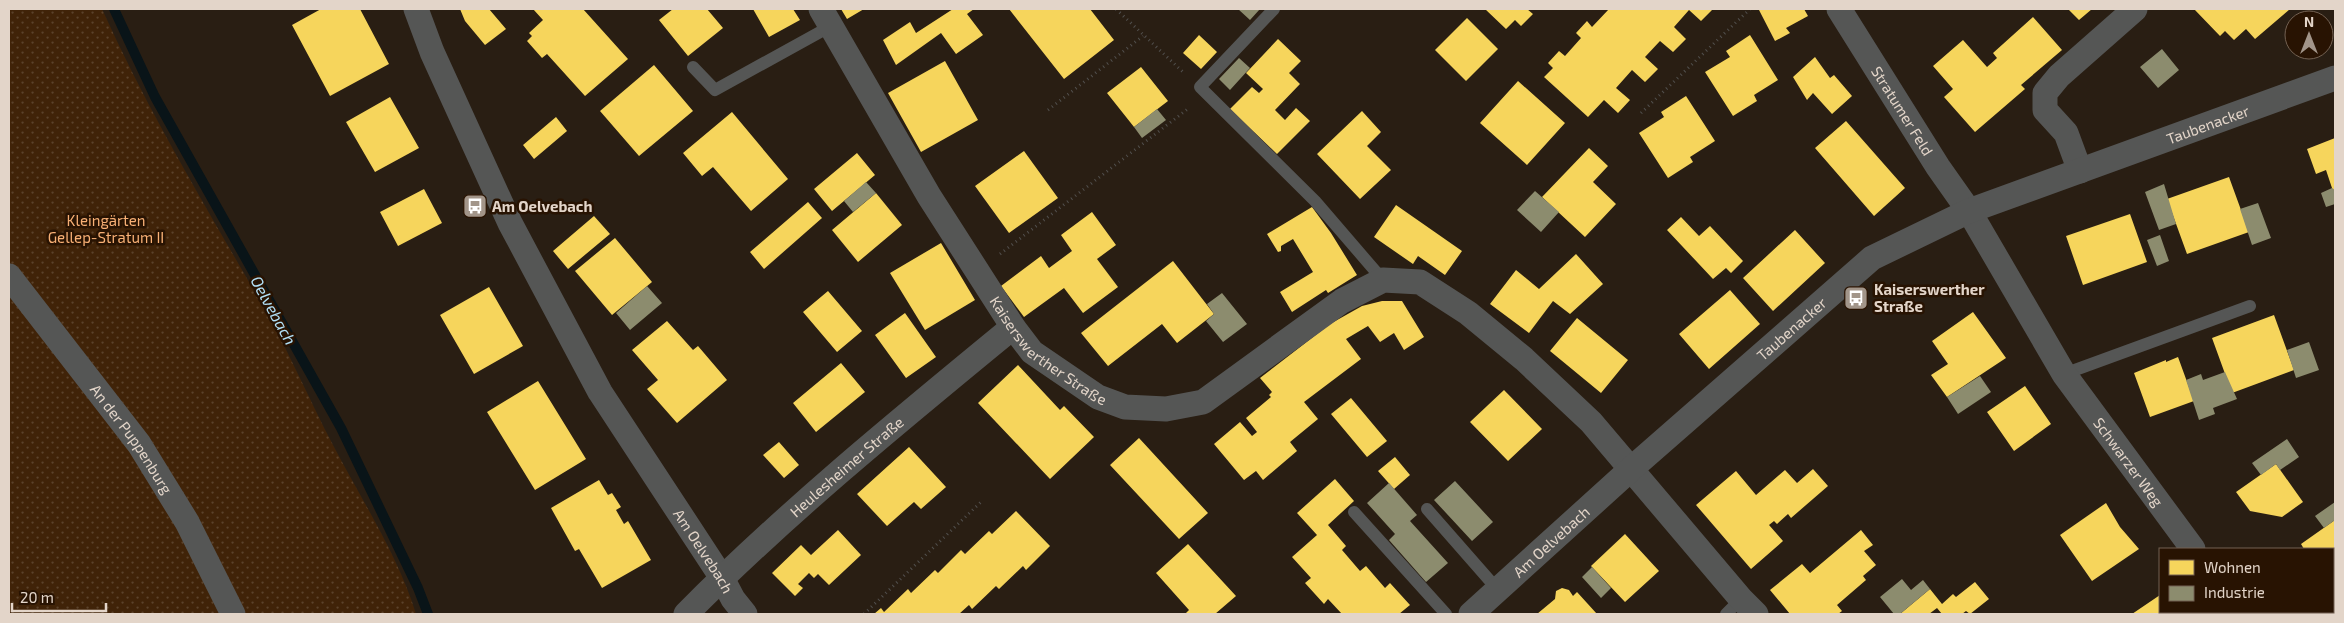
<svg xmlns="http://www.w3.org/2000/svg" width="2344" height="623" viewBox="0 0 2344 623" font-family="'Exo 2',sans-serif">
  <defs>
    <pattern id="green-dots" width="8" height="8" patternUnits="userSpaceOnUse" patternTransform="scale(1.25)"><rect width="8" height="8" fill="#402308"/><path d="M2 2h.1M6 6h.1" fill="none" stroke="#5b422b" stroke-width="1.8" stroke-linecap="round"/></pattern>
  </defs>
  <rect width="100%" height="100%" fill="#291e13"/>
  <!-- green -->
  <path fill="url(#green-dots)" d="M9 9H102C150 116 211 215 269 317 292 359 311 403 333 445 362 501 398 555 416 614H9Z"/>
  <!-- homes -->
  <path fill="#f6d55c" d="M321 9H360L389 64 330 96 292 25Z
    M460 9H489L506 29 485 45 465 21Z
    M533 9H583L628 59 585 96 547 54 542 58 527 41 532 36 529 33 543 20Z
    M673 9H707L723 28 688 56 659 20Z
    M753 9H793L800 20 769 37Z
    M841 9H864L847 19Z
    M953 9H974L967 14 983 35 956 54 941 33 896 65 883 40 910 22 916 33Z
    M1009 9H1090L1114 40 1064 79Z
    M1485 9H1527L1533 14 1521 26 1515 20 1506 29Z
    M1609 9H1713L1701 21 1689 10 1674 27 1686 39 1673 52 1660 41 1645 57 1658 69 1645 82 1632 70 1616 88 1630 100 1618 113 1604 100 1588 117 1544 77 1553 68 1548 63 1559 51 1565 56 1581 38 1576 33 1587 21 1592 27Z
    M1762 9H1804L1808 16 1786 28 1790 33 1775 41 1759 10Z
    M2068 9H2092L2079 20Z
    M2194 9H2290L2255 39 2246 29 2234 40 2225 31 2220 36Z
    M2033 17 2062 50 2021 85 2025 89 1975 132 1944 97 1953 89 1933 66 1963 40 1987 67 1997 58 1993 53Z
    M1467 18 1498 49 1466 81 1435 50Z
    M1199 35 1217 52 1201 69 1183 53Z
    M1750 35 1778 80 1754 95 1757 101 1733 116 1705 72 1730 57 1726 51Z
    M1278 39 1301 61 1289 73 1300 84 1275 110 1285 120 1296 108 1310 121 1277 154 1230 109 1252 87 1259 93 1263 89 1246 73Z
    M1815 57 1830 78 1834 75 1852 96 1832 114 1813 93 1807 100 1793 77Z
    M945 61 978 120 921 152 888 93Z
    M654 65 693 111 639 156 600 111Z
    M1141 67 1168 101 1134 127 1107 93Z
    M1518 81 1565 123 1527 165 1480 123Z
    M1686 96 1715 141 1690 157 1693 162 1668 178 1639 133 1664 117 1661 112Z
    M390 97 419 148 375 172 346 122Z
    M1362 111 1381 132 1367 146 1391 170 1360 199 1317 154Z
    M732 112 788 179 751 211 713 167 702 176 683 153Z
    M556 117 567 131 534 159 523 145Z
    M1846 121 1905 188 1874 216 1815 148Z
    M2335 138V190L2333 191 2326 170 2316 174 2307 149Z
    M1589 148 1608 166 1593 182 1616 204 1585 237 1542 197Z
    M1024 151 1058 198 1009 233 975 186Z
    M857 153 875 175 832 211 814 189Z
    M2229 177 2249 232 2187 254 2167 199Z
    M424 189 442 223 398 246 380 212Z
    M876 193 902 225 858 262 832 230Z
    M808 202 822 218 764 269 750 252Z
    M1396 205 1462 251 1445 275 1418 256 1413 264 1374 237Z
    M1312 207 1331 233 1357 275 1328 293 1326 290 1292 312 1280 292 1313 272 1293 239 1281 246V251L1278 252 1267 234Z
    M1092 212 1116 245 1097 259 1118 287 1083 313 1064 288 1024 317 1001 286 1041 256 1049 268 1072 251 1061 235Z
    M2130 214 2147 262 2083 285 2066 236Z
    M594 216 610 234 568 269 553 251Z
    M1681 217 1699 236 1710 226 1743 261 1731 273 1726 268 1713 279 1667 230Z
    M1795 230 1825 263 1773 311 1743 278Z
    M615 238 652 282 612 315 575 271Z
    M941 243 975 300 925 330 890 273Z
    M1576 254 1603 284 1570 314 1553 301 1529 333 1490 304 1516 270 1539 289Z
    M1173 261 1214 314 1177 343 1162 324 1108 366 1081 333Z
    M489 287 523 346 474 374 440 315Z
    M1730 290 1760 324 1709 369 1679 334Z
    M828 291 862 331 837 352 803 312Z
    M1382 301H1402L1424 337 1404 350 1394 333 1380 342 1368 326 1346 339 1361 359 1304 402 1318 419 1290 442 1297 451 1263 480 1256 471 1244 480 1214 444 1240 422 1252 436 1257 432 1246 418 1271 397 1269 395 1272 392 1260 378 1330 324 1362 306Z
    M1973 312 2006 358 1947 397 1931 375 1948 364 1932 341Z
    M905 313 936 357 906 378 875 335Z
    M2274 315 2294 370 2232 393 2212 338Z
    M1577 318 1628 360 1601 393 1550 351Z
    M667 321 693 350 698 346 727 380 677 423 647 389 658 380 632 350Z
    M2178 357 2194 401 2150 417 2134 373 2166 360V362Z
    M841 363 865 392 816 432 793 403Z
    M1018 365 1060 410 1064 406 1094 437 1050 479 978 403Z
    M538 381 586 459 535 490 487 412Z
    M2025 386 2051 424 2014 451 1987 412Z
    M1504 390 1542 429 1508 461 1470 422Z
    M1351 398 1387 441 1367 457 1331 414Z
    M1139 438 1208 513 1179 539 1110 465Z
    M779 442 799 465 784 478 763 455Z
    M909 447 946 487 921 509 914 502 887 526 857 494Z
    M1395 457 1410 475 1394 489 1378 471Z
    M2276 464 2303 502 2282 517 2250 511 2236 492Z
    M1813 469 1828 486 1791 518 1788 514 1777 524 1774 521 1769 525 1783 541 1751 569 1696 505 1736 471 1756 495 1785 470 1797 483Z
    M1335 479 1354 501 1328 525 1346 546 1342 550 1360 571 1366 566 1385 588 1390 583 1410 605 1399 614H1342L1328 599 1324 604 1305 583 1311 578 1292 557 1317 535 1297 513Z
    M599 480 608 495 612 493 621 507 616 510 624 524 628 521 651 560 602 588 579 549 575 551 551 508Z
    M2106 503 2120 527 2139 549 2092 581 2060 535Z
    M1016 511 1050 546 1026 570 1023 566 999 589 996 586 972 609 969 605 959 614H874L881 608 884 612 908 589 911 593 935 570 938 573 961 550 965 554 989 531 992 534Z
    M2335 520V561L2333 563V549H2304L2301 544Z
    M838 530 861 555 829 585 818 574 814 578 809 573 798 584 803 588 795 596 772 573 801 545 811 555Z
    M1861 530 1873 545 1864 551 1876 565 1863 576 1866 580 1837 605 1842 611 1838 614H1790L1770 590 1802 564 1810 573Z
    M1625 534 1659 571 1625 602 1591 566Z
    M1188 544 1236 596 1215 614H1185L1189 610 1156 573Z
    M1975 582 1989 599 1970 614 1966 611 1962 614H1942L1937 608 1929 614H1900L1930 589 1942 604 1953 594 1956 597Z
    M1562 588 1569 590 1573 596 1577 592 1597 614H1537L1555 599 1556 591Z
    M2160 595V612H2177L2179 614H2132Z"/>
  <!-- industry -->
  <path fill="#8c8c6e" d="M1238 9H1260L1250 20Z
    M2162 49 2179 70 2158 88 2140 67Z
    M1239 58 1250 68 1230 90 1219 79Z
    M1157 109 1166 120 1142 138 1134 127Z
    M866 182 876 193 853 212 844 201Z
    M2164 184 2176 224 2159 230 2145 192Z
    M2332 188 2335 190V204L2326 207 2321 193Z
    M1535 191 1559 212 1541 232 1517 210Z
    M2258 203 2271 238 2252 245 2240 209Z
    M2160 235 2169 261 2157 266 2147 240Z
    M647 286 662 303 630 330 616 313Z
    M1222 293 1247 324 1223 342 1206 321 1214 314 1207 304Z
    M2309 342 2319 370 2296 378 2287 350Z
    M2225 372 2237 399 2213 408 2215 414 2199 420 2186 380 2201 374 2203 380Z
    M1980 376 1991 392 1958 414 1947 397Z
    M2287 439 2299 457 2280 470 2276 464 2261 475 2252 463Z
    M1455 481 1493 522 1472 541 1434 500Z
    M1389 483 1417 515 1410 521 1448 563 1426 582 1389 540 1395 534 1367 503Z
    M2335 502V520L2324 528 2315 516Z
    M1592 567 1611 588 1601 598 1582 577Z
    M1902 579 1911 590 1923 580 1930 589 1900 614H1894L1880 597Z"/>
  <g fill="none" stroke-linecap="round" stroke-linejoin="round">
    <!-- stream -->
    <path stroke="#091418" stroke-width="10" d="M114 9 155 97 341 428 418 588 428 614"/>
    <!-- path -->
    <path stroke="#52504e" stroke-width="3" stroke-dasharray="1 4" stroke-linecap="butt" d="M1116 9 1183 72
      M1048 110 1143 36
      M1641 113 1750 9
      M1000 254 1189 108
      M864 614 982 501"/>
    <!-- lane -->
    <path stroke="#555655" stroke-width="12" d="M1274 9 1200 87 1315 201 1383 280
      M693 67 715 90 831 26
      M2064 374 2250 306
      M1427 509 1498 590
      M1354 512 1446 614
      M2263 612 2265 614
      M1726 614 1741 599
      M2326 614 2330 612"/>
    <!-- street -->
    <g stroke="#555655" stroke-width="25">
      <path id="s1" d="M416 9 432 52 510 223 600 392 722 578 733 599 745 614"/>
      <path id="s2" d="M821 9 929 196 1013 327 1032 352 1098 397 1125 407 1166 409 1203 402 1342 301 1383 280 1420 282 1468 313 1524 359 1591 422 1741 599 1756 614"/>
      <path id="s3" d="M1839 9 1938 167 1969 211 2064 374 2193 549"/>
      <path d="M2080 171 2066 133 2045 110V93L2059 76 2135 9"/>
      <path id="s4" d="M9 276 139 444 187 522 233 614"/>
      <path id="s5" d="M686 614C787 512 901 419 1013 327"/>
      <path id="s6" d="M1471 614 1631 469 1872 258 1969 211 2335 78"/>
    </g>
  </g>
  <!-- icons -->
  <defs>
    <g id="bus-square" transform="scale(1.25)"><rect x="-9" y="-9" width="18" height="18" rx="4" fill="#a29589" stroke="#281302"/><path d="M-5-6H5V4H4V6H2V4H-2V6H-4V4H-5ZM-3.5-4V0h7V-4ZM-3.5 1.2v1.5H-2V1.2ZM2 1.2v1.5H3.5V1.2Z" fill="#fff"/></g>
  </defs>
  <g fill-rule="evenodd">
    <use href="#bus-square" x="475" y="206"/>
    <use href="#bus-square" x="1856" y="298"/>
  </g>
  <g text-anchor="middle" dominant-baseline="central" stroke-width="5" stroke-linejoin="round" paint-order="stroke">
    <!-- street labels -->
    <g font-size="15" fill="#e3d5c9" stroke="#281302">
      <text stroke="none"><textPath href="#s3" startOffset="120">Stratumer Feld</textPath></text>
      <text stroke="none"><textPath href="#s6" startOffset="898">Taubenacker</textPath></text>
      <text stroke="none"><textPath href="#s6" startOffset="429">Taubenacker</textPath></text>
      <text stroke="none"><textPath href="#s2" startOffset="414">Kaiserswerther Straße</textPath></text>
      <text stroke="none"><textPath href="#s4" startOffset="204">An der Puppenburg</textPath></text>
      <text stroke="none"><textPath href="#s3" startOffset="538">Schwarzer Weg</textPath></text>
      <text stroke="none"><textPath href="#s5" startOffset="218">Heulesheimer Straße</textPath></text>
      <text stroke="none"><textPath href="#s6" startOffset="108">Am Oelvebach</textPath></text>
      <text stroke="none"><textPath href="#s1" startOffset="615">Am Oelvebach</textPath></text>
    </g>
    <!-- poi labels -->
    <g font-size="15" font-weight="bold" fill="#e3d5c9" stroke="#281302" text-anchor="start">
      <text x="492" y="206">Am Oelvebach</text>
      <text x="1874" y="289">Kaiserswerther<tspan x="1874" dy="17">Straße</tspan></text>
    </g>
    <!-- park labels -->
    <g font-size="15" fill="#f8b075" stroke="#281302">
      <text x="106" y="220">Kleingärten<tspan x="106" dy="17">Gellep-Stratum II</tspan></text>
    </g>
    <!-- water labels -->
    <g font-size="16" font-style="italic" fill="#b2e0f7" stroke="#281302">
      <text transform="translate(274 310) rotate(61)">Oelvebach</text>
    </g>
  </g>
  <!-- border -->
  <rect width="2344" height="623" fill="none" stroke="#e3d5c9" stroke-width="20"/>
  <!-- legend -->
  <rect x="2159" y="548" width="175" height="65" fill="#281302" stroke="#736152"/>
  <rect x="2169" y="560" width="25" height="15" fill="#f6d55c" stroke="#736152"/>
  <text x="2204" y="573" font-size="15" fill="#e3d5c9">Wohnen</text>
  <rect x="2169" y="586" width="25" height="15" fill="#8c8c6e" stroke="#736152"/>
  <text x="2204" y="598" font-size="15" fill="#e3d5c9">Industrie</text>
  <!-- north arrow -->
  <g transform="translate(2309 35)"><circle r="24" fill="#281302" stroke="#736152"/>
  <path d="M0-4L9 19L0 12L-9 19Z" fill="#a29589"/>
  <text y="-8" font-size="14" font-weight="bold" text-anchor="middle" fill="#e3d5c9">N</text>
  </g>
  <!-- scale -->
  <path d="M12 603v8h94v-8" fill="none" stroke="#e3d5c9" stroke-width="2.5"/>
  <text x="20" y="603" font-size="15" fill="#e3d5c9" stroke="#281302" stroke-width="4" paint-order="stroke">20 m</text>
</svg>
